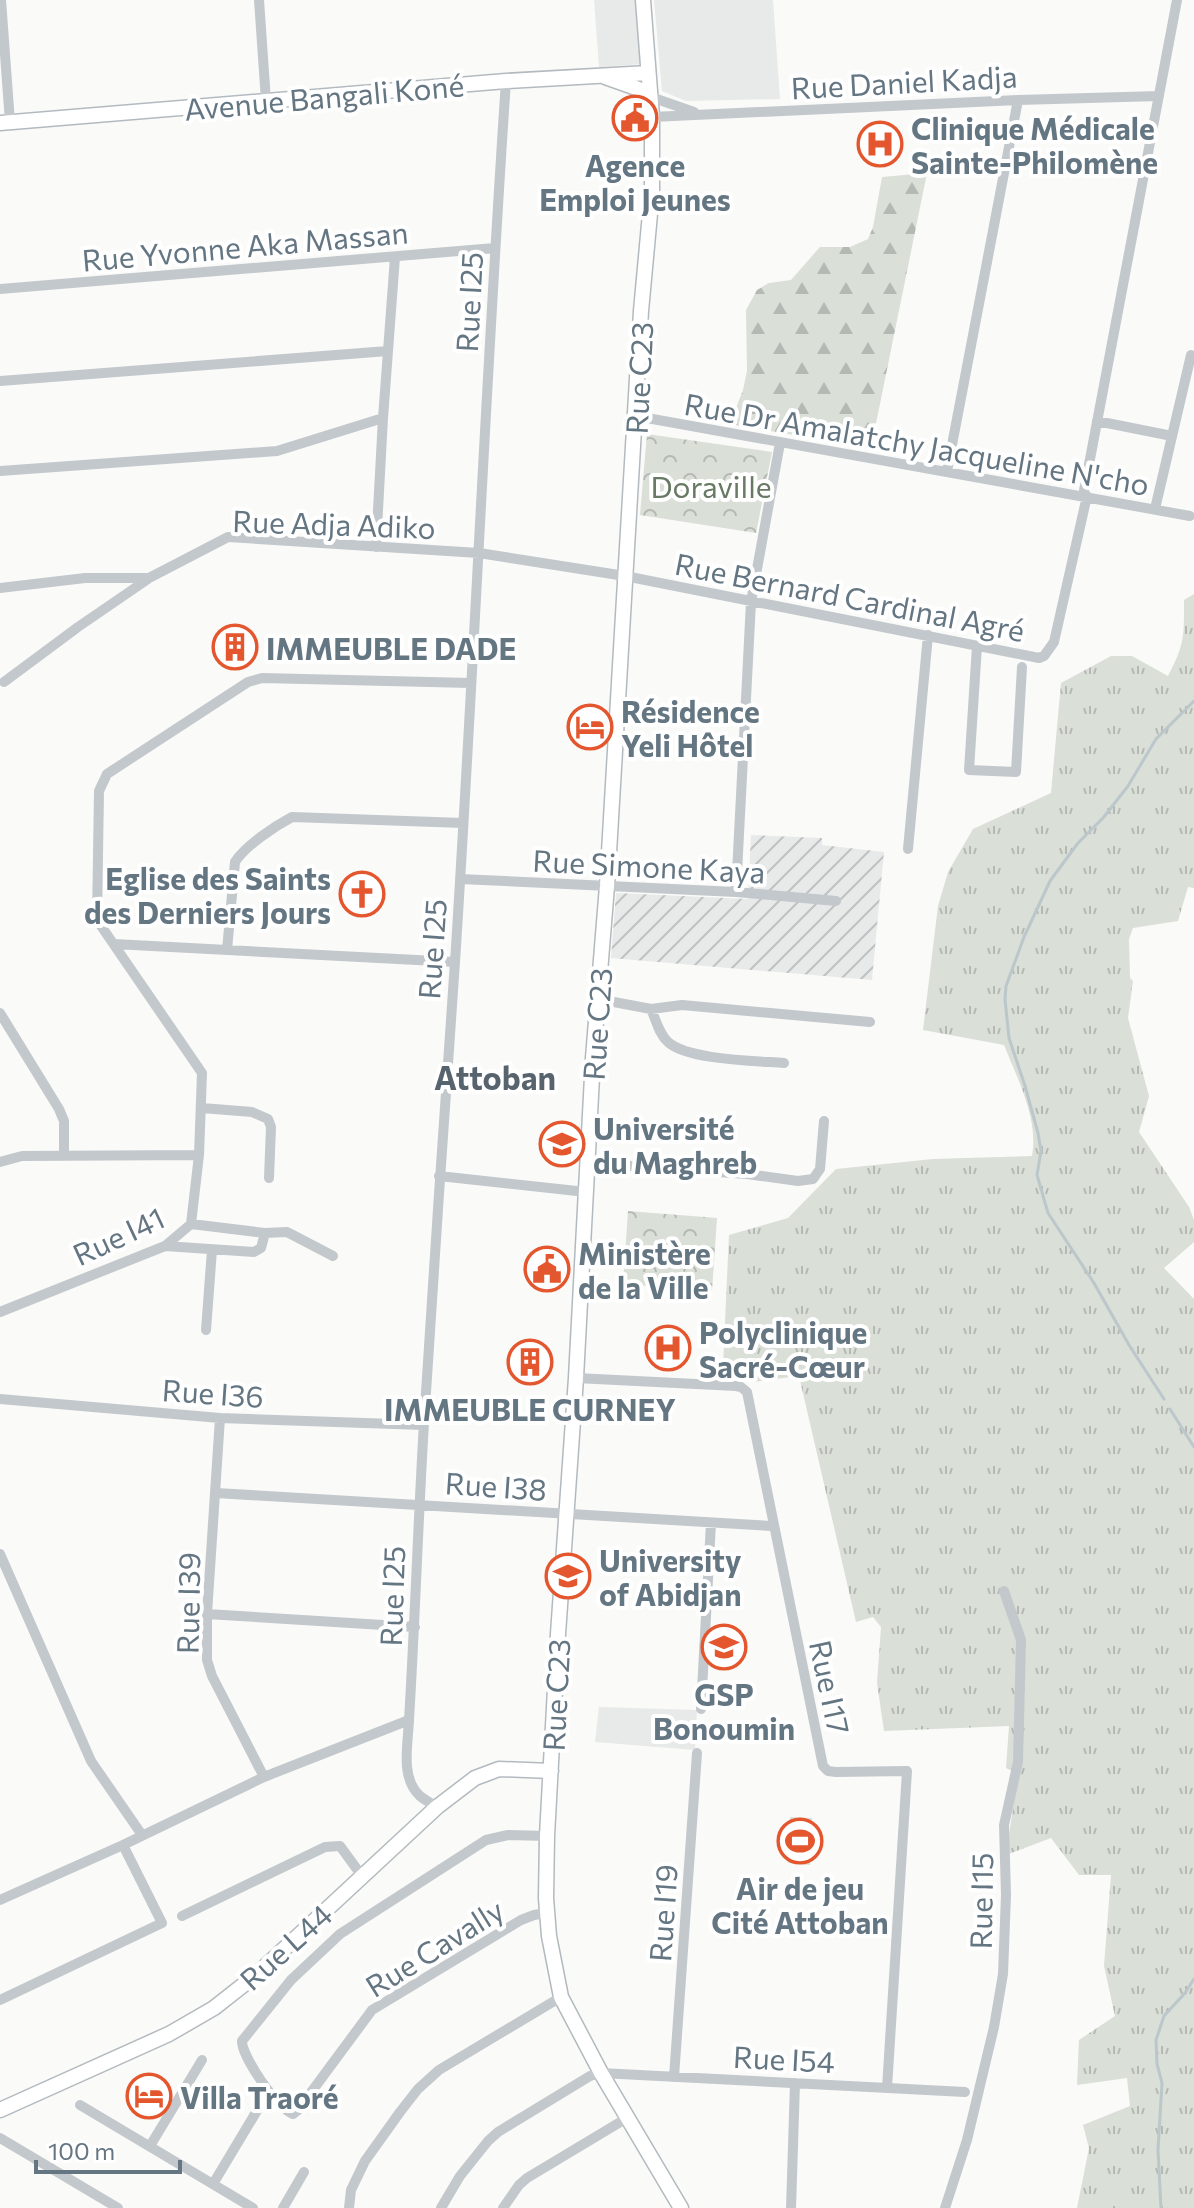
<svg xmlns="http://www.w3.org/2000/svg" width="1194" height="2208" viewBox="0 0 1194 2208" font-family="Commissioner,sans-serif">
  <defs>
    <pattern id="industrial-furrows" width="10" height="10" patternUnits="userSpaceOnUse" patternTransform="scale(2)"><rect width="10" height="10" fill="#e8e9e9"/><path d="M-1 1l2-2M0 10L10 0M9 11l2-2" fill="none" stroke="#c0c1c2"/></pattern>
    <pattern id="grass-tufts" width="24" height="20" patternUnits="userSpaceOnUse" patternTransform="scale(2)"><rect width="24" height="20" fill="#dadfd7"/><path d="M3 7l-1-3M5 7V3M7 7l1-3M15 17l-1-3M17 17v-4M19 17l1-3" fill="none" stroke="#b4b9b4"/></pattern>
    <pattern id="forest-firs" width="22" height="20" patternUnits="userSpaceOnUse" patternTransform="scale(2)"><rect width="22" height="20" fill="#dadfd7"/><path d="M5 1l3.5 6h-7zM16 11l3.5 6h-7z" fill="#b4b9b4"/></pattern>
    <pattern id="park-crowns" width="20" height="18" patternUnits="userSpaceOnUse" patternTransform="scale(2)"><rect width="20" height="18" fill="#dadfd7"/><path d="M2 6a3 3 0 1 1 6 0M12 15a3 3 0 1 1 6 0" fill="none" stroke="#b4b9b4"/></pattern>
  </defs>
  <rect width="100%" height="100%" fill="#fafaf8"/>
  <!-- built -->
  <path fill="#e8e9e9" d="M594 0H638L643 64 599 67Z
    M654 0H773L780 99 686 101 662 91Z
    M599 1707 697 1710 695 1750 595 1742Z"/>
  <!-- industrial -->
  <path fill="url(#industrial-furrows)" d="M751 835 822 838V845L884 852 872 980 611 958 616 893 748 899Z"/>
  <!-- grass -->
  <path fill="url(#grass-tufts)" d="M1194 594V888L1188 887 1178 921 1133 928 1129 939 1130 978 1133 981 1128 1018 1149 1096 1139 1132 1189 1207 1194 1220V1242L1164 1268 1194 1299V2208H1077L1089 2148 1083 2125 1130 2106 1127 2078 1077 2085 1079 2040 1115 2016 1104 1966 1111 1875H1079L1051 1838 1006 1855 1018 1774 1006 1768 1009 1726 884 1731 877 1683 881 1627 873 1617 856 1622 799 1376 753 1382 723 1366 729 1235 788 1218 836 1169 933 1159 1032 1156C1039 1119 1017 1078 1004 1045L923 1030 938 906 948 872 973 829 1051 793 1061 683 1111 656H1132L1168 676C1185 644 1184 635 1184 600Z"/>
  <!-- forest -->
  <path fill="url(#forest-firs)" d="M927 173 871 448 730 424 743 390 747 371 746 310 757 290 769 283 791 280 820 247H850L868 239 873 227 882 177Z"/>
  <!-- park -->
  <path fill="url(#park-crowns)" d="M647 434 772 452 756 533 640 515Z
    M628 1211 717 1218 712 1291 623 1284Z"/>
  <!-- pitch -->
  <path fill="#dadfd7" d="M790 1817 812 1818 810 1865 788 1863Z"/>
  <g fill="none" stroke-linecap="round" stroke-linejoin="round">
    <!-- stream -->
    <path stroke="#bbc7cb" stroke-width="3" d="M1164 1399 1129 1345 1094 1283 1048 1213 1037 1175 1041 1151 1038 1133 1025 1086 1009 1038 1005 999 1006 986 1024 937 1050 881 1078 843 1103 818 1128 786 1156 739 1194 701
      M1170 1409 1194 1447
      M1161 2208 1158 2150 1162 2083 1157 2064 1156 2040 1164 2016 1185 1993 1194 1979"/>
    <!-- secondary casing -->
    <g stroke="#b3babf" stroke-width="17">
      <path id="secondary" d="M643 0 652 117V192L641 311 607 886 593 1058 576 1378 558 1634 547 1836 546 1898 549 1936 561 1997 601 2073 681 2208
        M605 77 650 93
        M0 123 506 81 648 73
        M0 2110 169 2034 214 2008 256 1975 437 1807 475 1778 499 1769 551 1771"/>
    </g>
    <!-- street -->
    <path stroke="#c3c8cc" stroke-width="10" d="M1 0 10 122
      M259 0 266 101
      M651 97 694 112
      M652 117 1018 100 1159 96
      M0 289 495 248
      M0 381 388 351
      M636 416 1190 516
      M1097 421 1172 436
      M0 471 277 451 383 418
      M947 471 1018 100
      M1083 496 1177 0
      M1155 509 1191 355
      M376 547 383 418 395 257
      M0 588 85 578H149L228 537 479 553 625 576 1039 658 1044 656 1054 642 1087 496
      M977 646 969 770 1016 772 1022 667
      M4 682 78 627 148 579
      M908 849 928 635
      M460 879 736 892 836 901
      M736 892 751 602 780 443
      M114 944 455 962
      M227 950 235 862C245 846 275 826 292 817L463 823
      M598 999 651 1009 682 1005 870 1022
      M651 1009C656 1020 659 1034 668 1042 687 1060 758 1061 784 1063
      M0 1013 59 1109 64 1121V1156
      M202 1108 252 1112 268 1119 271 1127 269 1178
      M0 1162 22 1156 199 1155
      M588 1163 747 1174 798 1181 813 1179 820 1169 824 1121
      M439 1176 586 1192
      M191 1224 265 1233 287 1232 333 1256
      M165 1246 254 1252 261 1248 265 1233
      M0 1312 165 1246 191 1224 199 1155 202 1073 97 920 99 791 107 774 248 682 262 678 471 683
      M206 1330 212 1250
      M576 1378 736 1386 741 1387 747 1392 823 1766 828 1771 836 1772 907 1771 887 2088
      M0 1399 220 1418 424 1425
      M220 1418 207 1614V1660L212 1676 264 1777
      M216 1493 772 1526
      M0 1554 91 1761 142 1835
      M207 1614 415 1627
      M701 1709 711 1523
      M437 1807C432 1804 425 1800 420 1796 400 1778 408 1744 409 1720 415 1621 418 1522 424 1423 433 1269 445 1116 455 962 474 668 486 374 506 81
      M0 1900 123 1845 264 1777 409 1720
      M546 1913 534 1915 521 1920 372 2010 298 2110 293 2114C277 2108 242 2057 242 2041L291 1980 340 1934 486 1840 508 1835 547 1836
      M182 1916 325 1847 340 1846 362 1876
      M0 2000 162 1923 123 1845
      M674 2077 697 1753
      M80 2105 253 2208
      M0 2138 118 2208
      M150 2146 202 2060
      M213 2184 261 2104
      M283 2208 304 2172
      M349 2208 351 2190 365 2161 400 2112 418 2089 439 2070 561 1997
      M441 2208 460 2176 488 2141 498 2132 590 2076 601 2073 965 2092
      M503 2208 519 2185 527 2178 627 2118
      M791 2208 795 2083
      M945 2208 967 2140 994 2027 1003 1974 1006 1895 1004 1825 1018 1762 1021 1640 1004 1591"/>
    <!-- secondary -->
    <use href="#secondary" stroke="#fff" stroke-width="14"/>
  </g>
  <!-- icons -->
  <defs>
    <g id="civic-ring" transform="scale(2.3)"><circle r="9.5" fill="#fff" stroke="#e4572e" stroke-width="1.5"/><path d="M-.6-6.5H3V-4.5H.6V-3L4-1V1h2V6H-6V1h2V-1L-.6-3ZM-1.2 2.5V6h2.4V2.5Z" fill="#e4572e"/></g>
    <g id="hospital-ring" transform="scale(2.3)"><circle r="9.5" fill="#fff" stroke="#e4572e" stroke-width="1.5"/><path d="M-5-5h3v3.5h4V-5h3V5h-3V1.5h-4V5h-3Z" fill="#e4572e"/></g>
    <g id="building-ring" transform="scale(2.3)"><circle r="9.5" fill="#fff" stroke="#e4572e" stroke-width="1.5"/><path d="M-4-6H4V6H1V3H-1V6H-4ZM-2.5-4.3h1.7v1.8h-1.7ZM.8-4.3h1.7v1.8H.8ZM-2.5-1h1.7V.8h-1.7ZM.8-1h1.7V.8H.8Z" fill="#e4572e"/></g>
    <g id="hotel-ring" transform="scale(2.3)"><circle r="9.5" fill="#fff" stroke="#e4572e" stroke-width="1.5"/><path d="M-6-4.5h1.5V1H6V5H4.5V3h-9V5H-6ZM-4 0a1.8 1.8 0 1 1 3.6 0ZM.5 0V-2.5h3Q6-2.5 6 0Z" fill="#e4572e"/></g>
    <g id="church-ring" transform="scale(2.3)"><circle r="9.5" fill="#fff" stroke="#e4572e" stroke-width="1.5"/><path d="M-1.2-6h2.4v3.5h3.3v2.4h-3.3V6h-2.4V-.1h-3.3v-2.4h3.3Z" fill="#e4572e"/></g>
    <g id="university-ring" transform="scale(2.3)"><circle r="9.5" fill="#fff" stroke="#e4572e" stroke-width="1.5"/><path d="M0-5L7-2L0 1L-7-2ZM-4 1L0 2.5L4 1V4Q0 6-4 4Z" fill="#e4572e"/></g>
    <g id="school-ring" transform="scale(2.3)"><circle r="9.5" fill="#fff" stroke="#e4572e" stroke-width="1.5"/><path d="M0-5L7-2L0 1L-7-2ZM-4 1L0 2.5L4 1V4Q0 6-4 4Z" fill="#e4572e"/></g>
    <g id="stadium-ring" transform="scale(2.3)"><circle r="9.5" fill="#fff" stroke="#e4572e" stroke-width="1.5"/><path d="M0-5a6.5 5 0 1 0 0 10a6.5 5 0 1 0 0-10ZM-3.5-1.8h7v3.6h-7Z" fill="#e4572e"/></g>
  </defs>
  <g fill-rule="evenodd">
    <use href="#civic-ring" x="635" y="118"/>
    <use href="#hospital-ring" x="880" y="144"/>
    <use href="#building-ring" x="235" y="647"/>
    <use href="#hotel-ring" x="590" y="727"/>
    <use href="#church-ring" x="362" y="894"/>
    <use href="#university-ring" x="562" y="1144"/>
    <use href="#civic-ring" x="547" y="1269"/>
    <use href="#hospital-ring" x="668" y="1348"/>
    <use href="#building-ring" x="530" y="1362"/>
    <use href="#university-ring" x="568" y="1576"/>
    <use href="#school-ring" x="724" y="1647"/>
    <use href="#stadium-ring" x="800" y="1841"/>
    <use href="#hotel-ring" x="149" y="2096"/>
  </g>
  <g text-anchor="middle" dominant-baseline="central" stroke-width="8" stroke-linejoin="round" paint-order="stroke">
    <!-- street labels -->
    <g font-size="30" fill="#657683" stroke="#fff">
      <text transform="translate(904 81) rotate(-3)">Rue Daniel Kadja</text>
      <text transform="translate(324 96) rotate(-5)">Avenue Bangali Koné</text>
      <text transform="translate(245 245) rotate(-5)">Rue Yvonne Aka Massan</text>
      <text transform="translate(468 302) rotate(-87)">Rue I25</text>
      <text transform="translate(638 378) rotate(-87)">Rue C23</text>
      <text transform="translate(917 443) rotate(10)">Rue Dr Amalatchy Jacqueline N'cho</text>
      <text transform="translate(334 523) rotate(2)">Rue Adja Adiko</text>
      <text transform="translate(850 596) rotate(11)">Rue Bernard Cardinal Agré</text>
      <text transform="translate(649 865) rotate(3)">Rue Simone Kaya</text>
      <text transform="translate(431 949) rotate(-86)">Rue I25</text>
      <text transform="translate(596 1024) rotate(-86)">Rue C23</text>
      <text transform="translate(118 1235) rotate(-25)">Rue I41</text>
      <text transform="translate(213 1392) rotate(4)">Rue I36</text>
      <text transform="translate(496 1485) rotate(4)">Rue I38</text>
      <text transform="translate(391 1596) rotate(-88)">Rue I25</text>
      <text transform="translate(187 1603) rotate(-89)">Rue I39</text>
      <text transform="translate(831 1687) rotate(78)">Rue I17</text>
      <text transform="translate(555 1695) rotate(-87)">Rue C23</text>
      <text transform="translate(980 1901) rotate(-89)">Rue I15</text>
      <text transform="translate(662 1913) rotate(-86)">Rue I19</text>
      <text transform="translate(285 1946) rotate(-42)">Rue L44</text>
      <text transform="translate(434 1947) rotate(-32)">Rue Cavally</text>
      <text transform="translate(784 2058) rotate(3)">Rue I54</text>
    </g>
    <!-- poi labels -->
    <g font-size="30" font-weight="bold" fill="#657683" stroke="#fff" text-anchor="start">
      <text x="911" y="127">Clinique Médicale<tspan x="911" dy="34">Sainte-Philomène</tspan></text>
      <text x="635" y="164" text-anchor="middle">Agence<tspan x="635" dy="34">Emploi Jeunes</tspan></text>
      <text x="266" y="647">IMMEUBLE DADE</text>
      <text x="621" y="710">Résidence<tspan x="621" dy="34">Yeli Hôtel</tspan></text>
      <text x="331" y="877" text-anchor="end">Eglise des Saints<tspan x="331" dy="34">des Derniers Jours</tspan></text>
      <text x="593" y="1127">Université<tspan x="593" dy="34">du Maghreb</tspan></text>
      <text x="578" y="1252">Ministère<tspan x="578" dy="34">de la Ville</tspan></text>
      <text x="699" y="1331">Polyclinique<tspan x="699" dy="34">Sacré-Cœur</tspan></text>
      <text x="530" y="1408" text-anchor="middle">IMMEUBLE CURNEY</text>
      <text x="599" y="1559">University<tspan x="599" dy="34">of Abidjan</tspan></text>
      <text x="724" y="1693" text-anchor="middle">GSP<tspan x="724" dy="34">Bonoumin</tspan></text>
      <text x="800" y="1887" text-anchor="middle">Air de jeu<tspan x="800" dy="34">Cité Attoban</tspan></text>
      <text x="180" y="2096">Villa Traoré</text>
    </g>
    <!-- park labels -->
    <g font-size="30" fill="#687a64" stroke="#fff">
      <text x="711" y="485">Doraville</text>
    </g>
    <!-- neighbourhood labels -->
    <g font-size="32" font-weight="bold" fill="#57646e" stroke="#fff">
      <text x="495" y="1077">Attoban</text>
    </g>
  </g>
  <!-- scale -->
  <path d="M36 2160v12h144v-12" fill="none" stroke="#657683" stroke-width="4"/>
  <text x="48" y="2160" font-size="24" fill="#657683" stroke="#ffffff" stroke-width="6" paint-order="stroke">100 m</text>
</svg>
